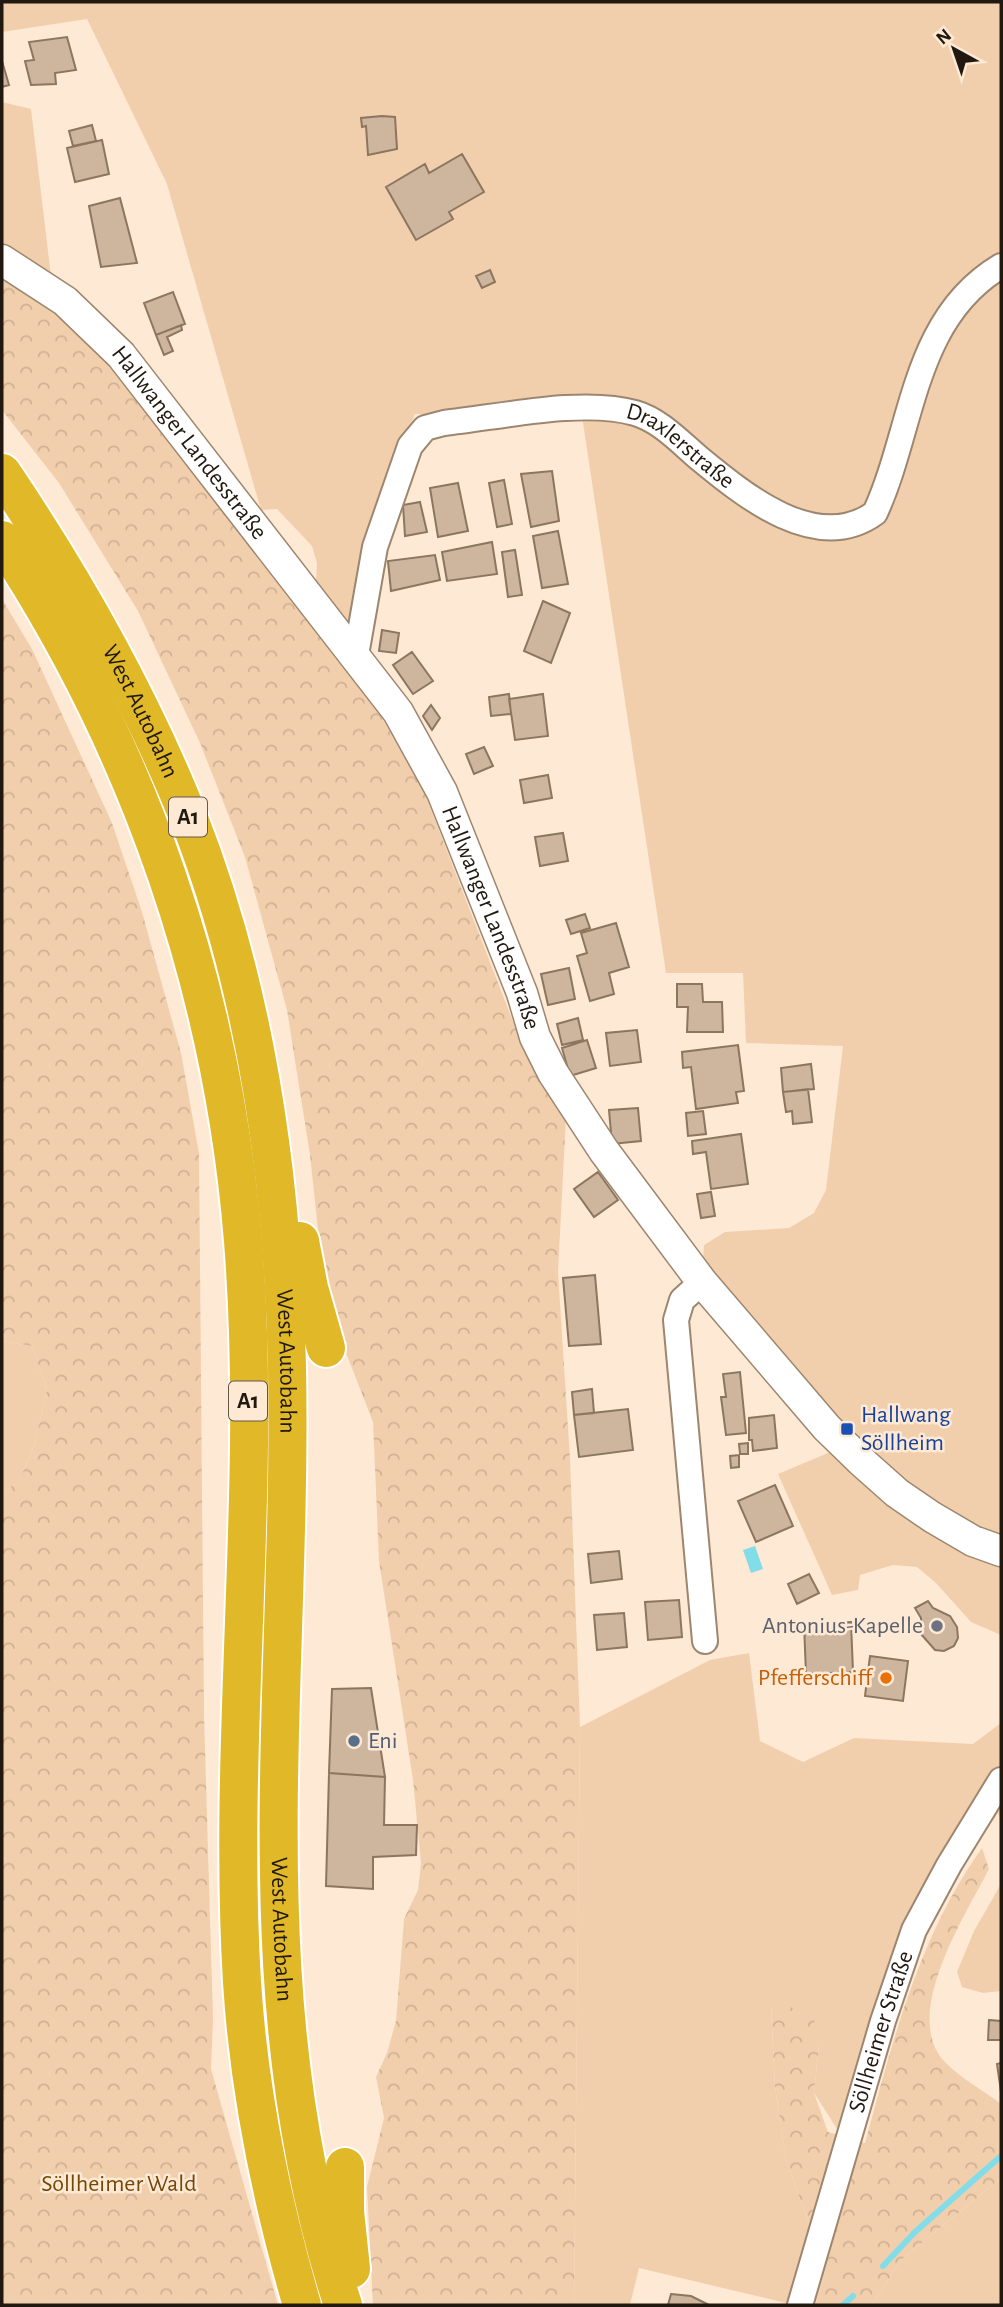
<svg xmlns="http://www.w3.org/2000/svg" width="1003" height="2307" viewBox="0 0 1003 2307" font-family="'Alegreya Sans',sans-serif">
  <defs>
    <pattern id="forest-crowns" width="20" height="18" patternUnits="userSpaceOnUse" patternTransform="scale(1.75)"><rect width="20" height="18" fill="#f2cfac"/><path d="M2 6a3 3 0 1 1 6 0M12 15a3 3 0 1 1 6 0" fill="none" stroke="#cfb193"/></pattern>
  </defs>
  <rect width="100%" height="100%" fill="#fee9d5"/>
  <!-- grass -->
  <path fill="#f2cfac" d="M2 2H1001V1635L971 1622 936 1583 917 1567 893 1565 860 1575 858 1590 832 1595 778 1474 854 1442 782 1363 703 1259 704 1245 725 1232 789 1228 814 1213 826 1190 843 1046 746 1043 743 973H666L580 403 458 415 415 414 387 476 350 627 316 582 317 563 312 546 277 509 261 510 167 184 87 19 2 32Z
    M2 102 31 109 51 276 2 247Z
    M2 1341 32 1346 47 1390 35 1443 19 1481 2 1493Z
    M749 1653 760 1741 803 1762 854 1738 973 1744 1001 1723V1819L998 1813 955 1877 922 1939 879 2068 857 2160 814 2093 819 2045 771 2007 775 2087 786 2160 826 2270 815 2305H794L639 2268 630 2305H574L580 1727 710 1660Z
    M1001 1884V1991L983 1993 962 1987 957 1972 974 1931Z
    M1001 2178V2305H872L901 2260Z"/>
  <!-- forest -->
  <path fill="url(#forest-crowns)" d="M2 273 90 338 369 695 425 794 519 1037 566 1116 558 1272 570 1459 580 1727 574 2305H373L367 2187 384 2118 376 2077 387 2053 396 2021 404 1919 418 1890 421 1863 413 1780 379 1561 373 1422 343 1345 322 1267 310 1155 287 1010 245 857 200 743 138 611 59 483 2 410Z
    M2 599 32 649 112 823 142 912 181 1053 199 1153 204 1715 213 2018 211 2069 278 2305H2V1493L19 1481 35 1443 47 1390 32 1346 2 1341Z
    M982 1848 989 1869C966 1914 900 2016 945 2062 960 2078 983 2090 1001 2104V2178L901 2260 872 2305H815L826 2270 786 2160 775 2087 771 2006H789L814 2020 819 2045 814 2093 828 2132 865 2143C893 2040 919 1936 982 1848Z"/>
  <!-- water -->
  <path fill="#83dde9" d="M755 1546 763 1569 751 1573 743 1550Z"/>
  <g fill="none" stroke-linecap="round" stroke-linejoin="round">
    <!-- stream -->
    <path stroke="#83dde9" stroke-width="6" d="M883 2266 915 2232 1001 2156
      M843 2305 853 2296"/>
  </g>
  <!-- building -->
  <path fill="#ceb59d" stroke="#8c765f" stroke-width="2" d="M67 37 76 70 55 73 56 84 31 85 25 61 34 60 29 42Z
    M2 61 9 85 2 87Z
    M382 116 395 117 397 149 368 155 366 126 362 127 361 118Z
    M92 125 96 141 73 146 69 131Z
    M102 140 109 174 75 182 67 148Z
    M462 154 484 192 449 212 453 219 416 240 386 187 425 164 429 173Z
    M120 198 137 263 101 267 89 206Z
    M490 270 495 282 482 288 476 276Z
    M173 292 185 324 156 335 144 303Z
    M181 325 182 330 167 337 173 351 164 355 156 335Z
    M552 471 559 521 531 527 521 474Z
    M504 480 512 524 497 527 489 483Z
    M458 483 468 531 438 537 430 488Z
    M420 502 427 532 405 536 403 505Z
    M558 531 568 584 542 588 533 536Z
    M492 542 497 574 447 581 442 552Z
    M515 550 522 595 508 597 502 552Z
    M435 555 440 580 391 591 388 561Z
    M543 601 570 613 551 663 524 651Z
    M382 630 399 633 396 653 379 651Z
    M412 652 433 681 413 694 393 665Z
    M509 694 511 714 491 716 489 697Z
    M543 694 548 736 515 740 509 699Z
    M431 705 440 718 432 730 423 716Z
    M484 747 493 766 474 774 466 754Z
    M548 775 552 798 524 803 520 780Z
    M563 833 568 861 540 866 535 837Z
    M585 914 590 928 571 934 566 920Z
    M616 923 629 967 609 973 614 994 590 1001 577 956 587 953 581 933Z
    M569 968 575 999 548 1005 541 974Z
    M677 984H702L703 1002H722L723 1032H687L688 1007H677Z
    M578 1018 583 1040 562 1045 557 1024Z
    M637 1030 641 1062 610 1066 606 1033Z
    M587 1040 596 1068 570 1076 562 1048Z
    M738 1045 744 1091 736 1092 738 1103 696 1109 691 1067 683 1068 682 1052Z
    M811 1064 814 1089 783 1092 781 1068Z
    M808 1089 812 1122 793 1124 792 1111 786 1112 783 1092Z
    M638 1108 641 1141 612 1144 609 1110Z
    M703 1111 706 1134 688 1136 686 1113Z
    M741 1134 748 1184 711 1189 706 1152 693 1154 692 1141Z
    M598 1172 618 1200 594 1217 574 1189Z
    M711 1192 715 1216 701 1218 697 1194Z
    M595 1275 601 1344 569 1346 563 1278Z
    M740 1372 746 1433 726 1435 721 1397H726L723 1374Z
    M592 1389 594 1413 574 1415 572 1392Z
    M628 1409 633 1450 579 1457 574 1415Z
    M774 1415 777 1448 753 1451 752 1440H749V1418Z
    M748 1443V1454H740L739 1444Z
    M739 1455V1467L731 1468 730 1456Z
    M775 1485 793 1526 756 1542 738 1501Z
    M619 1551 622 1579 591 1583 588 1554Z
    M809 1574 819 1593 797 1604 788 1584Z
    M679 1600 682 1637 648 1640 645 1602Z
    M928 1601 933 1608 950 1616 957 1627 958 1638 954 1646 944 1651 935 1650 921 1634V1618L915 1608Z
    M624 1613 627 1647 597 1650 594 1615Z
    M851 1622 853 1672 806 1674 804 1624Z
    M870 1656 908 1661 903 1701 865 1696Z
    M371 1688 385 1777 329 1773 332 1689Z
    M329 1773 385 1777 384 1825H417L416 1855 373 1857V1889L326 1886Z
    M989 2020 1001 2021V2040H988Z
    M1001 2063V2092L997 2064Z
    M671 2294 691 2296 709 2305H668Z"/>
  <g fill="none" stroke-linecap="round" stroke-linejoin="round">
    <!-- minor casing -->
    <g stroke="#9d866f" stroke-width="28">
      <g id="minor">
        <path id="s1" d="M356 655 375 547 410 446 425 428 444 423C500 417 583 398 635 413 660 420 681 443 700 459 745 496 817 555 875 513 914 428 912 319 1001 266"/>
        <path d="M702 1282 682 1300 676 1320 705 1641"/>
        <path id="s2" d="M800 2305 883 2021 914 1930 949 1865 1001 1780"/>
      </g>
    </g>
    <!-- tertiary casing -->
    <g stroke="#9d866f" stroke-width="33">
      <g id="tertiary">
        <path id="s3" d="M2 260 65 301 121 355 398 712 442 792 522 993 535 1037 553 1073 604 1151 702 1282 827 1428 861 1461 897 1493 932 1517 973 1541 1001 1551"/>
      </g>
    </g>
    <!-- motorway casing -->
    <g stroke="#fff" stroke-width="42">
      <g id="motorway">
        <path id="s4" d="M2 473C75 581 139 694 188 816 257 991 283 1180 287 1367 293 1687 240 1992 343 2305"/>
        <path d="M2 540C140 749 223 991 243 1241 263 1488 227 1736 242 1982 249 2093 271 2199 302 2305"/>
        <path d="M300 1241 309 1288 326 1348"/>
        <path d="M345 2167V2211L351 2269"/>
      </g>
    </g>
    <!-- minor -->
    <use href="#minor" stroke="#fff" stroke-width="24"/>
    <!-- tertiary -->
    <use href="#tertiary" stroke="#fff" stroke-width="30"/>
    <!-- motorway -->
    <use href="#motorway" stroke="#e1b928" stroke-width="38"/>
  </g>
  <!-- markers -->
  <rect fill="#1a4fb4" stroke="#fee9d5" stroke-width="2.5" x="840" y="1422" width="14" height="14" rx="3.5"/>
  <circle fill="#6b7280" stroke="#fee9d5" stroke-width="2.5" cx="937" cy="1626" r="7"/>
  <circle fill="#e8710a" stroke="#fee9d5" stroke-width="2.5" cx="886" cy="1678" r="7"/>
  <circle fill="#5c6f8a" stroke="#fee9d5" stroke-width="2.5" cx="354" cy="1741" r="7"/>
  <g text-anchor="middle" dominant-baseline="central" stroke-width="5" stroke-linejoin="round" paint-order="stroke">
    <!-- shield labels -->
    <g fill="#fee9d5" stroke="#63574a" stroke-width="2">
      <rect x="169" y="797.5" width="38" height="39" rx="5"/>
      <rect x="229" y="1381.5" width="38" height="39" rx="5"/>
    </g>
    <g font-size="23" font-weight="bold" fill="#21180f">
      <text x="188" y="817">A1</text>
      <text x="248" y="1401">A1</text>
    </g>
    <!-- street labels -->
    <g font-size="24" fill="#21180f" stroke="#fee9d5">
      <text stroke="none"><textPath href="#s3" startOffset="264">Hallwanger Landesstraße</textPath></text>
      <text stroke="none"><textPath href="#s1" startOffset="508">Draxlerstraße</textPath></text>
      <text stroke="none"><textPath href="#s4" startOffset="276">West Autobahn</textPath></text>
      <text stroke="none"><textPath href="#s3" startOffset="831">Hallwanger Landesstraße</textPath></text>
      <text stroke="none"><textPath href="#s4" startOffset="948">West Autobahn</textPath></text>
      <text stroke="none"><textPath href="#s4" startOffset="1516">West Autobahn</textPath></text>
      <text stroke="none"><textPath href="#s2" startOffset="285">Söllheimer Straße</textPath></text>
    </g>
    <!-- transit labels -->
    <g font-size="24" fill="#164399" stroke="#fee9d5" text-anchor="start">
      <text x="861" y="1415">Hallwang<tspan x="861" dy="28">Söllheim</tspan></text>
    </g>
    <!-- worship labels -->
    <g font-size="24" fill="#5b616d" stroke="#fee9d5" text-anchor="end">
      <text x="923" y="1626">Antonius-Kapelle</text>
    </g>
    <!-- food labels -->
    <g font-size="24" fill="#c56008" stroke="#fee9d5" text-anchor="end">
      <text x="872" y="1678">Pfefferschiff</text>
    </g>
    <!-- service labels -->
    <g font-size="24" fill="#4e5e75" stroke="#fee9d5" text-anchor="start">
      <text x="368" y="1741">Eni</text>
    </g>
    <!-- park labels -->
    <g font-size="24" fill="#754706" stroke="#fee9d5">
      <text x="119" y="2184">Söllheimer Wald</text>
    </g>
  </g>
  <!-- border -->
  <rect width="1003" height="2307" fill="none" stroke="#21180f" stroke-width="7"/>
  <!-- north arrow -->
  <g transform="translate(954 49) rotate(320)" stroke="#fee9d5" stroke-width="5" paint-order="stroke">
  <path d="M0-5L12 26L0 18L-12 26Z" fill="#21180f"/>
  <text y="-10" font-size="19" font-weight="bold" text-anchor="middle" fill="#21180f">N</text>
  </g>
</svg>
